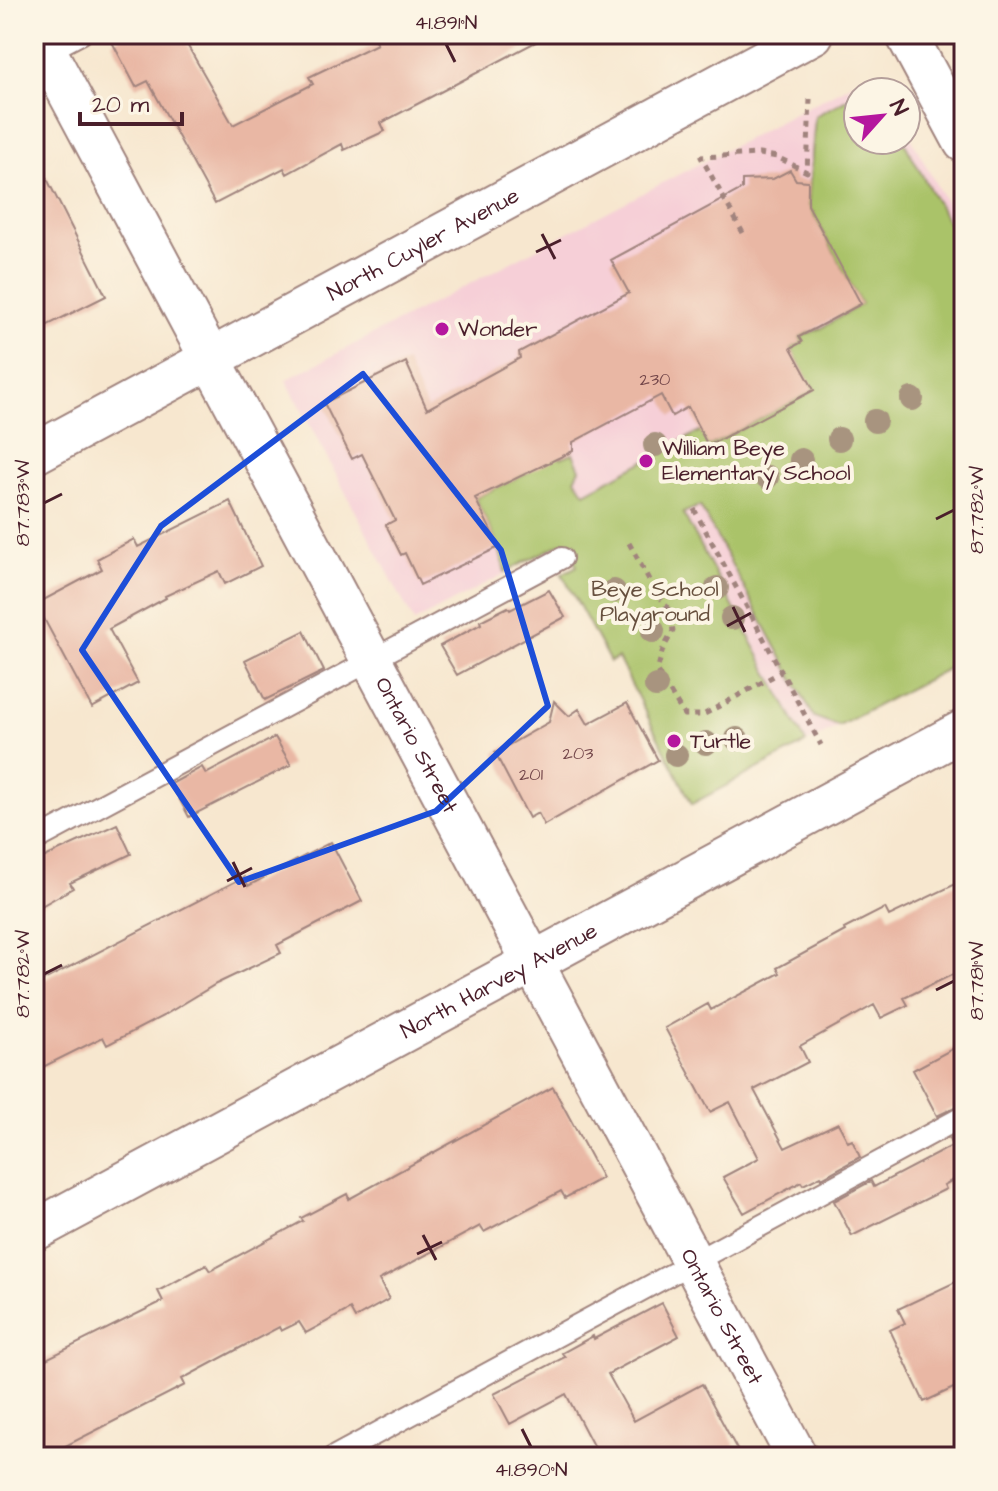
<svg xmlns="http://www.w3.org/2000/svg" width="998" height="1491" viewBox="0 0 998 1491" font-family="'Architects Daughter',sans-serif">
  <rect width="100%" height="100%" fill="#fcf5e5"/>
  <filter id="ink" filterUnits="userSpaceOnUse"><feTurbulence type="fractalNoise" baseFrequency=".0125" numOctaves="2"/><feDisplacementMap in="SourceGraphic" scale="16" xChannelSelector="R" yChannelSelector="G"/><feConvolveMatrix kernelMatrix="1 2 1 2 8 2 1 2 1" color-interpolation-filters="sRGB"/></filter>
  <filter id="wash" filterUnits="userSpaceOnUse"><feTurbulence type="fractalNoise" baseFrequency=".006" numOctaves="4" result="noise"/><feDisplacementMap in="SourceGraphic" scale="32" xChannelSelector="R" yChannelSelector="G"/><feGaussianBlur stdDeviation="1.8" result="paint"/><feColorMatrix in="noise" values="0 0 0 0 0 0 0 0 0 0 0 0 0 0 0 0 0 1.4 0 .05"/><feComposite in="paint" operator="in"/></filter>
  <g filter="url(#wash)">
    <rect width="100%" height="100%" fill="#f7e7cf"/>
    <!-- built -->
    <path fill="#f6cfd7" d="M876 71 887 92H858V140H906V128L964 237V660L692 804 618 658 610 662 562 574 577 566 564 542 414 622 286 380Z"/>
    <!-- green -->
    <path fill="#aac369" stroke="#7a714a" stroke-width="2" d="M858 93V140H903L964 252V660L839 726 814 717 700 506 683 513 806 743 692 804 618 658 610 662 562 574 577 566 564 542 505 572 499 547 475 498 529 472 553 442 561 458 573 453 580 469 575 479 585 493 700 431 709 446 813 390 791 348 802 342 799 337 822 328 861 304 808 205 815 116Z"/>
    <g id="blocks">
      <!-- building -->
      <path fill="#e9b7a4" d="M126 34H181L233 125 313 84 309 77 377 44 372 34H551L381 123 385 131 344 150 342 144 287 174 284 168 215 204 148 81 136 87 112 42Z
        M34 153 106 296 34 332Z
        M790 170 796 180 808 181V205L861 304 799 337 802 342 791 348 814 390 708 446 688 407 672 416 661 395 573 442V451L475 498 499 547 420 585 405 553 401 555 386 525 395 520 362 454 352 459 324 403 406 362 427 409 520 358 519 352 629 293 611 260 742 189V180L773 179Z
        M230 501 261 566 225 584 219 571 165 596 166 598 109 629 138 683 92 708 36 604 102 569 97 559 134 539 138 547Z
        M549 590 565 617 457 675 440 646 481 624 480 621 508 607 510 610Z
        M304 631 324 671 265 700 245 660Z
        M554 701 569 716 579 709 588 724 627 703 658 760 544 825 538 813 529 818 495 753 549 722Z
        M275 737 291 765 189 817 171 784 202 767 206 774Z
        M117 824 131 854 70 883 73 888 34 910V862Z
        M331 842 362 901 277 945 281 953 216 984 163 1016 107 1045 103 1037 43 1067 34 1048V985L244 877 248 886Z
        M964 880V969L904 998 908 1005 881 1018 874 1005 800 1046 808 1062 754 1090 785 1148 838 1123 848 1142 852 1140 860 1157 822 1178 821 1176 803 1185 801 1182 744 1213 723 1177 759 1158 730 1102 710 1112 665 1028 708 1004 711 1010 780 973 777 968 845 931 844 929 885 908 889 916Z
        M954 1048 964 1067V1103L937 1116 913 1070Z
        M553 1087 602 1178 565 1198 561 1191 484 1232 480 1226 379 1280 389 1299 355 1318 350 1309 306 1333 299 1322 281 1331 279 1327 182 1379 185 1385 44 1457H34V1365L163 1301 158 1291 206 1265 210 1271 303 1221 301 1218 347 1194 349 1199Z
        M964 1131V1174L944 1185 946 1189 852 1236 834 1201 871 1181 874 1187 952 1146 949 1139Z
        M964 1278V1383L924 1402 890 1330 905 1323 898 1309Z
        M662 1303 679 1336 608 1374 634 1421 702 1384 741 1457H599L566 1394 510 1424 494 1394 565 1357 562 1353 593 1336 594 1339Z"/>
    </g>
  </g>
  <g filter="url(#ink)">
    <use href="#blocks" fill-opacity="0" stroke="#a0837d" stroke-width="2"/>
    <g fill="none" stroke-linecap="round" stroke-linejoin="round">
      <!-- lane casing -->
      <g stroke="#a0837d" stroke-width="24">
        <path id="lane" d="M41 55 81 34
          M34 841 562 558
          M333 1457 964 1116"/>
      </g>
      <!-- street casing -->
      <g stroke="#a0837d" stroke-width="44">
        <g id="street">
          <path id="s1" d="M37 34 797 1457"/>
          <path d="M906 34 964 142"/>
          <path id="s2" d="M34 454 813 34"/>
          <path id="s3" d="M34 1231 964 730"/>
        </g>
      </g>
      <!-- path -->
      <path stroke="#a0837d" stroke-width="5" stroke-dasharray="6 6" stroke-linecap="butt" d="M743 233 701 157 759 154 777 157 807 172 810 99
        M694 509 821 745
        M629 543 653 587 670 611 673 631 663 649 657 671 684 715H703L781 672"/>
      <!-- lane -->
      <use href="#lane" stroke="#fff" stroke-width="20"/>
      <!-- street -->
      <use href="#street" stroke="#fff" stroke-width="40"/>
    </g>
    <!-- trees -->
    <g fill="#a8947f">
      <circle cx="912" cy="399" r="12"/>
      <circle cx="875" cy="421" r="12"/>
      <circle cx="839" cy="439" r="12"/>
      <circle cx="655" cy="445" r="12"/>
      <circle cx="801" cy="460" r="12"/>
      <circle cx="767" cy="477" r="12"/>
      <circle cx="717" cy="588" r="12"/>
      <circle cx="614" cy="591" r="12"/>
      <circle cx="732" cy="618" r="12"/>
      <circle cx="653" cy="631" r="12"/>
      <circle cx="656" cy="686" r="12"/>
      <circle cx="737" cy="739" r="12"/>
      <circle cx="706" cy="743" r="12"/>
      <circle cx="676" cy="755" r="12"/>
    </g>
  </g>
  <!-- marked area -->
  <path fill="none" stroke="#1d4ed8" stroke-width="6" stroke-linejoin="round" d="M363 374 501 550 548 706 436 811 239 882 82 650 161 526Z"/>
  <!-- ticks -->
  <path fill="none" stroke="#4a1f2b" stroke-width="3" d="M446 44 455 62M542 234 555 259M536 252 561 240M44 503 62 494M936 519 954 510M733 607 745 632M727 626 751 613M233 862 245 887M227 881 252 868M44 974 62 965M936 990 954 981M423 1235 436 1260M417 1254 442 1242M522 1429 531 1447"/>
  <!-- markers -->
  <g fill="#b5179e" stroke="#fcf5e5" stroke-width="3">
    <circle cx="442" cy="329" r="8"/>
    <circle cx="646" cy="461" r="8"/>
    <circle cx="674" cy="741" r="8"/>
  </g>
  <g text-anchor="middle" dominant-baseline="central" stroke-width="8" stroke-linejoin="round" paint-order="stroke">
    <!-- number labels -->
    <g font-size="18" fill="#724549">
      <text x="655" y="379">230</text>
      <text x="578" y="753">203</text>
      <text x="531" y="774">201</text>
    </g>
    <!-- street labels -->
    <g font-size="22" fill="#4a1f2b" stroke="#fcf5e5">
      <text stroke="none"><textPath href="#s2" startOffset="442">North Cuyler Avenue</textPath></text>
      <text stroke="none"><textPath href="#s1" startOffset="806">Ontario Street</textPath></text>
      <text stroke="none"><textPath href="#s3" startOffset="528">North Harvey Avenue</textPath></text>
      <text stroke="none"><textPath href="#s1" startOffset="1454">Ontario Street</textPath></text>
    </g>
    <!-- poi labels -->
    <g font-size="22" fill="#4a1f2b" stroke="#fcf5e5" text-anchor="start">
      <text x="458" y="329">Wonder</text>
      <text x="662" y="448">William Beye<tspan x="662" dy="25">Elementary School</tspan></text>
      <text x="690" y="741">Turtle</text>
    </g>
    <!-- park labels -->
    <g font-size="22" fill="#67503e" stroke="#fcf5e5">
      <text x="655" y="589">Beye School<tspan x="655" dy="25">Playground</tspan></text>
    </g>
  </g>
  <!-- margin -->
  <rect width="998" height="1491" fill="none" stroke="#fcf5e5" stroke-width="88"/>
  <!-- north arrow -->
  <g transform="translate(882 116) rotate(63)"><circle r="38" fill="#fcf5e5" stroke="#b59f9b" stroke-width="2"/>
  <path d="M0-6L14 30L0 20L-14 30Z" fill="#b5179e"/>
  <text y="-12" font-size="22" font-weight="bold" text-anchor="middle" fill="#4a1f2b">N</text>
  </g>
  <!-- scale -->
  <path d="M80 112v12h102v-12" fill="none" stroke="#4a1f2b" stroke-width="4"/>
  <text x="92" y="112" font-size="24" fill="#4a1f2b" stroke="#fcf5e5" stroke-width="6" paint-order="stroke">20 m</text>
  <rect x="44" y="44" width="910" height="1403" fill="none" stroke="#4a1f2b" stroke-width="3"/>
  <g font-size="20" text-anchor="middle" fill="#4a1f2b">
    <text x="446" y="29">41.891°N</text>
    <text transform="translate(22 503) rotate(-90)" y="7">87.783°W</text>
    <text transform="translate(976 510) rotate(-90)" y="7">87.782°W</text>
    <text transform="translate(22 974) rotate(-90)" y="7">87.782°W</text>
    <text transform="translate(976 981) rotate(-90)" y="7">87.781°W</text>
    <text x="531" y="1476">41.890°N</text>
  </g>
</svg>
